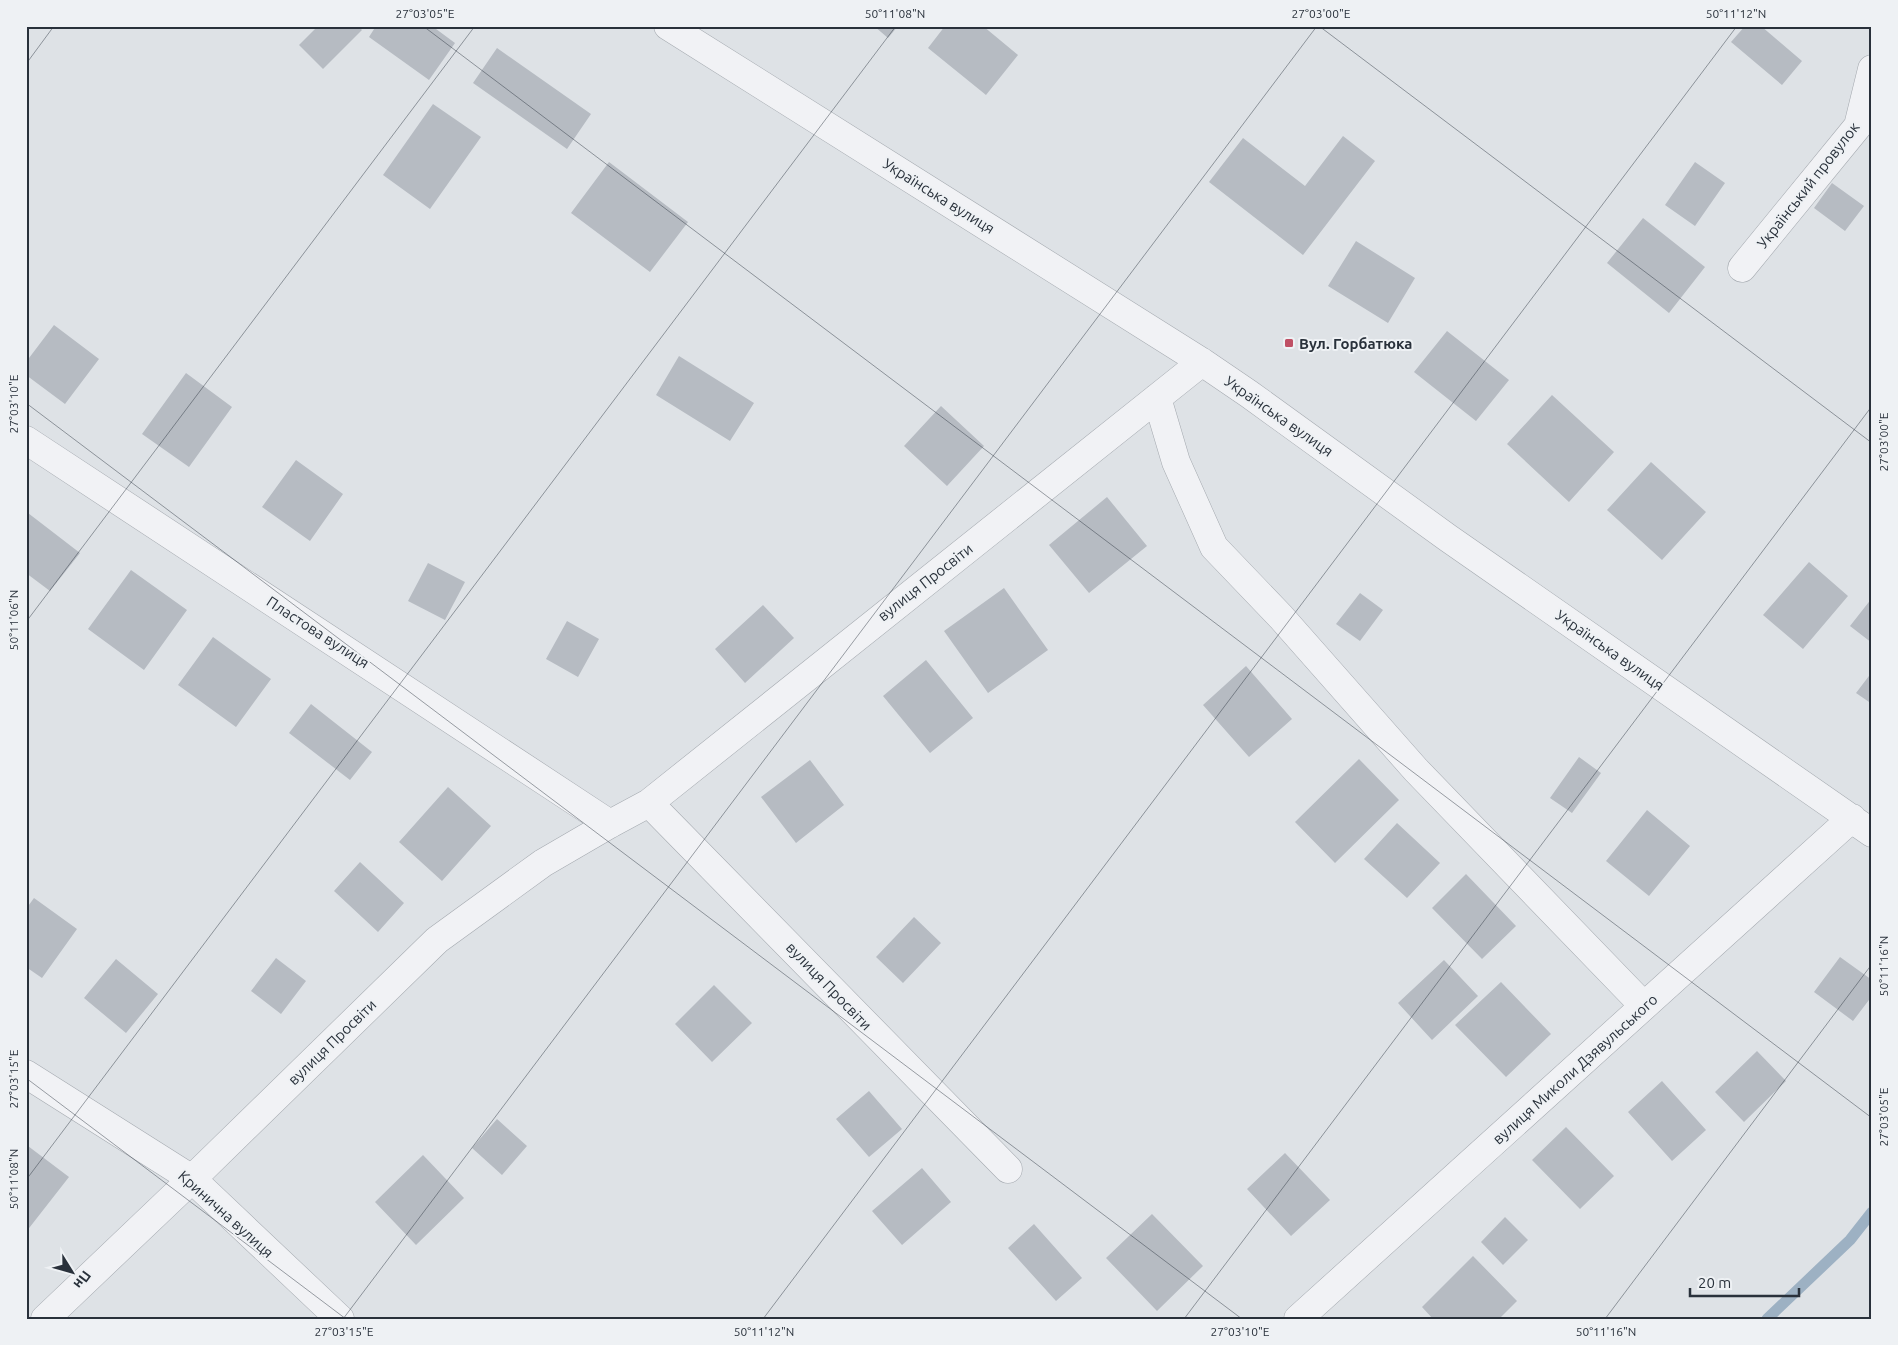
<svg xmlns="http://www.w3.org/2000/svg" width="1898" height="1345" viewBox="0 0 1898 1345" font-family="Ubuntu,sans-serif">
  <rect width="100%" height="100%" fill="#dee2e6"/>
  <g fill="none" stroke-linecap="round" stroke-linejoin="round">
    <!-- stream -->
    <path stroke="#9db1c3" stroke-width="11" d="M1767 1319 1850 1240 1872 1212"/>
  </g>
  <!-- building -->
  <path fill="#b6bbc2" d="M318 26H358L362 30 323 69 299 45Z
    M376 26H432L455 43 429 80 369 37Z
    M874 26H898L888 38Z
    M945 26H983L1018 55 986 95 928 48Z
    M1745 26H1761L1802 61 1782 85 1731 42Z
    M497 48 591 114 567 149 473 83Z
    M433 104 481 137 430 209 383 175Z
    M1343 136 1375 161 1303 255 1209 182 1243 138 1305 186Z
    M609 162 688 222 650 272 571 213Z
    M1695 162 1725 183 1695 226 1665 205Z
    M1832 183 1864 206 1845 231 1814 208Z
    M1643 218 1705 267 1669 313 1607 263Z
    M1356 241 1415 278 1388 323 1328 286Z
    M54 325 99 359 65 404 26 375V362Z
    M1447 331 1509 380 1476 421 1414 372Z
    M679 356 754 403 730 441 656 395Z
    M186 373 232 407 189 467 142 434Z
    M1552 395 1614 452 1569 502 1507 444Z
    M941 406 984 446 947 486 904 446Z
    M296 460 343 494 310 541 262 507Z
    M1651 462 1706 512 1662 560 1607 510Z
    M1107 497 1147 546 1089 593 1049 545Z
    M28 513 80 553 50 591 26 573V515Z
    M1809 562 1848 596 1803 649 1763 615Z
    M428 563 465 582 445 620 408 601Z
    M131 570 187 610 144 670 88 629Z
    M1004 588 1048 650 988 693 944 631Z
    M1360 593 1383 610 1360 641 1336 624Z
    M1872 598V643L1850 626Z
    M763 605 794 638 745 683 715 649Z
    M567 621 599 639 578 677 546 659Z
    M213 637 271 679 236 727 178 685Z
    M926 660 973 718 930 753 883 696Z
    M1246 666 1292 719 1249 757 1203 705Z
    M1872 672V704L1856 693Z
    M311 704 372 752 350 780 289 733Z
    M1579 757 1601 773 1572 813 1550 798Z
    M1359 759 1399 800 1335 863 1295 822Z
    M810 760 844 805 796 843 761 797Z
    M448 787 491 826 442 881 399 842Z
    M1647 810 1690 846 1649 896 1606 861Z
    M1397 823 1440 863 1407 898 1364 859Z
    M360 862 404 903 378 932 334 891Z
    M1466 874 1516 926 1482 959 1432 908Z
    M34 898 77 929 42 978 26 967V909Z
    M914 917 941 943 903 983 876 957Z
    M1840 957 1872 980V996L1853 1021 1814 992Z
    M276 958 306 981 281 1014 251 991Z
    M116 959 158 994 126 1033 84 998Z
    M1444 960 1478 996 1432 1040 1398 1003Z
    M1501 982 1551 1034 1506 1077 1455 1025Z
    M714 985 752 1023 712 1062 675 1024Z
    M1757 1051 1786 1081 1744 1122 1715 1092Z
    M1662 1081 1706 1130 1672 1161 1628 1112Z
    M869 1091 902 1129 869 1157 836 1119Z
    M497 1119 527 1146 502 1175 472 1148Z
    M1566 1127 1614 1176 1580 1209 1532 1160Z
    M28 1146 69 1177 26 1232V1148Z
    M1285 1153 1330 1200 1291 1236 1247 1189Z
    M423 1155 464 1198 416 1245 375 1202Z
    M922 1168 951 1202 902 1245 872 1211Z
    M1152 1214 1203 1266 1157 1311 1106 1258Z
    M1505 1217 1528 1240 1503 1265 1481 1242Z
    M1034 1224 1082 1278 1056 1301 1008 1248Z
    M1473 1256 1517 1301 1499 1319H1433L1422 1307Z"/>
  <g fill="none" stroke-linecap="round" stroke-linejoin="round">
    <!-- minor casing -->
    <g stroke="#a4a9af" stroke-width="29">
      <path id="minor" d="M668 26 1202 362 1249 394 1448 538 1872 833
        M1742 268 1858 126 1872 69
        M1157 398 1176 462 1214 547 1281 617 1416 770 1644 1006
        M26 440 610 824
        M649 803 1008 1169
        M26 1074 192 1179 340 1319
        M45 1319 192 1179 437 940 543 863 610 824 649 803 1202 362
        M1298 1319 1852 818"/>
    </g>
    <!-- minor -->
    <use href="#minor" stroke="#f1f2f5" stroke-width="28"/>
  </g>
  <!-- ticks -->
  <path fill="none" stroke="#29313b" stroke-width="1" stroke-opacity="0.45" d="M423 26 1872 1118M1319 26 1872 443M26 64 54 26M26 403 1242 1319M26 622 475 26M26 1078 346 1319M26 1180 896 26M343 1319 1317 26M763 1319 1737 26M1184 1319 1872 406M1605 1319 1872 964"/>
  <!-- markers -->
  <rect fill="#bf5065" stroke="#eef1f4" stroke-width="2" x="1284" y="338" width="10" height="10" rx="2.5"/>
  <g text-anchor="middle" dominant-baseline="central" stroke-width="4" stroke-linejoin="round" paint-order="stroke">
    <!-- street labels -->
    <g font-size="15" fill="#29313b" stroke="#eef1f4">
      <text transform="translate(1808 185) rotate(-52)">Український провулок</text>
      <text transform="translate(939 196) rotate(32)">Українська вулиця</text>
      <text transform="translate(1279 416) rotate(35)">Українська вулиця</text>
      <text transform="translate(925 582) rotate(-38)">вулиця Просвіти</text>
      <text transform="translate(318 632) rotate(33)">Пластова вулиця</text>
      <text transform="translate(1610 650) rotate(35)">Українська вулиця</text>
      <text transform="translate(829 986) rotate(46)">вулиця Просвіти</text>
      <text transform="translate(332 1042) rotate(-44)">вулиця Просвіти</text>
      <text transform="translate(1575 1069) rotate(-42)">вулиця Миколи Дзявульського</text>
      <text transform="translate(226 1214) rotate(42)">Кринична вулиця</text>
    </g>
    <!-- poi labels -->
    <g font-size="15" font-weight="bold" fill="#29313b" stroke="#eef1f4" text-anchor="start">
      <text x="1299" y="343">Вул. Горбатюка</text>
    </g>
  </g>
  <!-- border -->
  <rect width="1898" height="1345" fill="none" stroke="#eef1f4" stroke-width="55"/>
  <!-- north arrow -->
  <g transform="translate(72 1272) rotate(127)" stroke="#eef1f4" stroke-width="4" paint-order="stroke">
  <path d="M0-4L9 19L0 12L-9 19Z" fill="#29313b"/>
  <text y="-8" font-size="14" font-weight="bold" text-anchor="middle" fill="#29313b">Пн</text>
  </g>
  <!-- scale -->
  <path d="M1690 1288v8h109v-8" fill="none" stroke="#29313b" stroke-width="2.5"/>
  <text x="1698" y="1288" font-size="15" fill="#29313b" stroke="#eef1f4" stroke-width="4" paint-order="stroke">20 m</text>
  <rect x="28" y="28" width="1842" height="1290" fill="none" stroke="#29313b" stroke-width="2"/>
  <g font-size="12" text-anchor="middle" fill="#29313b">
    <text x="425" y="18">27°03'05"E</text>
    <text x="895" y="18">50°11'08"N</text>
    <text x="1321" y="18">27°03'00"E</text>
    <text x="1736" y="18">50°11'12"N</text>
    <text transform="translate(14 404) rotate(-90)" y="4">27°03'10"E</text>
    <text transform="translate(1884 442) rotate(-90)" y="4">27°03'00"E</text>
    <text transform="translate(14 620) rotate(-90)" y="4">50°11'06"N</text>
    <text transform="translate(1884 966) rotate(-90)" y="4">50°11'16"N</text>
    <text transform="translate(14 1079) rotate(-90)" y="4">27°03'15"E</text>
    <text transform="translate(1884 1117) rotate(-90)" y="4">27°03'05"E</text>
    <text transform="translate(14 1179) rotate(-90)" y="4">50°11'08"N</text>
    <text x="344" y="1336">27°03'15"E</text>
    <text x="764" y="1336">50°11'12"N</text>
    <text x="1240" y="1336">27°03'10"E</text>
    <text x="1606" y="1336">50°11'16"N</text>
  </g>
</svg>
